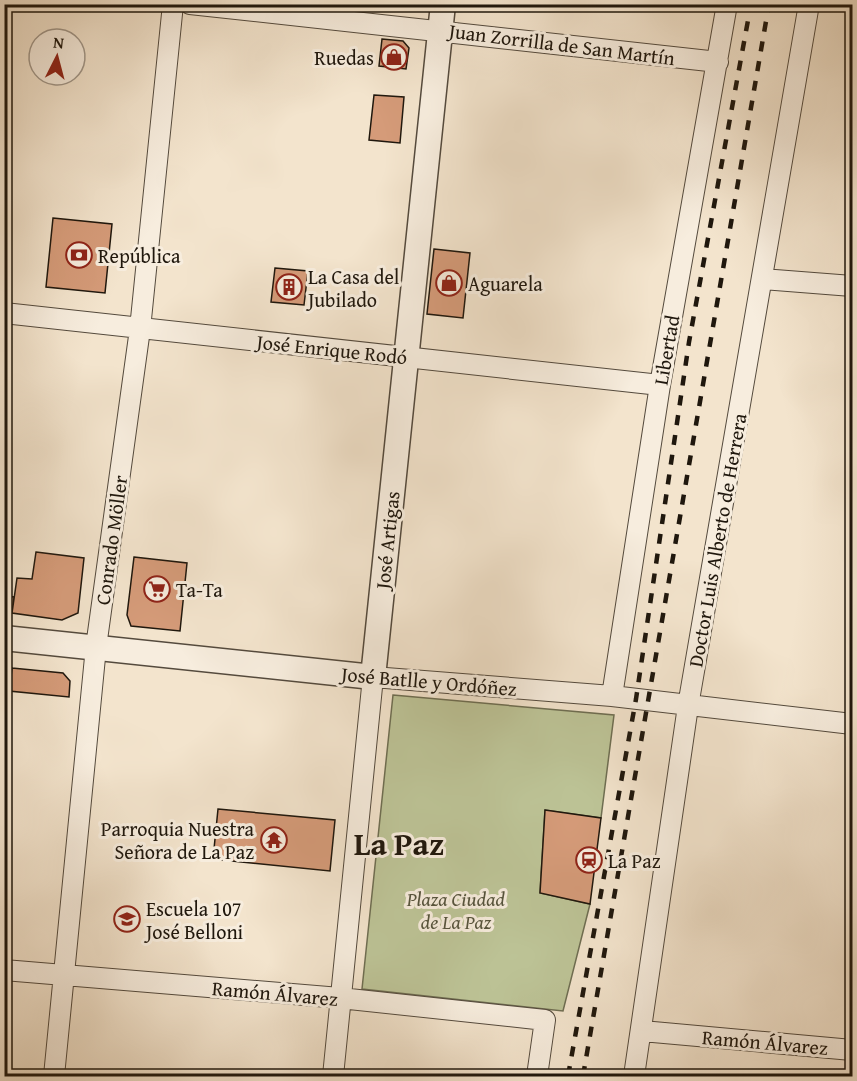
<svg xmlns="http://www.w3.org/2000/svg" width="857" height="1081" viewBox="0 0 857 1081" font-family="'Gentium Book Plus',serif">
  <rect width="100%" height="100%" fill="#f3e4cd"/>
  <filter id="stains"><feTurbulence type="fractalNoise" baseFrequency=".00333" numOctaves="4"/><feColorMatrix values="0 0 0 0 .2 0 0 0 0 .09 0 0 0 0 .02 0 0 0 .5 -.17"/></filter>
  <radialGradient id="worn" r=".72"><stop offset=".6" stop-color="#630" stop-opacity="0"/><stop offset="1" stop-color="#630" stop-opacity=".3"/></radialGradient>
  <!-- green -->
  <path fill="#bdc497" stroke="#6e6e52" stroke-width="1.5" d="M393 695 614 715 601 818 545 810 540 893 590 904 563 1011 362 989Z"/>
  <!-- building -->
  <path fill="#d59b79" stroke="#1f170d" stroke-width="1.5" d="M382 39 403 41 409 48 406 69 379 66Z
    M374 95 404 97 400 143 369 140Z
    M53 218 112 224 105 293 46 287Z
    M434 249 470 253 463 318 427 314Z
    M275 268 308 271 304 305 271 302Z
    M36 552 84 558 78 613 62 620 12 613 17 578 32 579Z
    M134 557 187 563 180 631 131 626 127 615Z
    M4 596 14 597 12 613 4 612Z
    M4 667 12 668 8 702H4Z
    M12 668 63 673 70 681 69 697 9 691Z
    M218 809 335 820 330 871 213 859Z
    M545 810 601 818 590 904 540 893Z"/>
  <g fill="none" stroke-linecap="round" stroke-linejoin="round">
    <!-- minor casing -->
    <g stroke="#544a3d" stroke-width="22">
      <path id="minor" d="M190 4 718 62
        M762 279 852 286
        M4 313 660 385
        M612 696 660 385 727 4
        M4 970 340 998 545 1020 537 1076
        M642 1031 852 1050
        M54 1076 96 647 140 329 173 4
        M333 1076 373 677 612 696 852 724
        M634 1076 688 706 809 4"/>
    </g>
    <!-- tertiary casing -->
    <g stroke="#544a3d" stroke-width="27">
      <path id="tertiary" d="M4 638 373 677 443 4"/>
    </g>
    <!-- minor -->
    <use href="#minor" stroke="#f7edde" stroke-width="20"/>
    <!-- tertiary -->
    <use href="#tertiary" stroke="#f7edde" stroke-width="24"/>
    <!-- rail -->
    <path stroke="#1f170d" stroke-width="4.5" stroke-dasharray="10 10" stroke-linecap="butt" d="M568 1076 636 699 689 342 751 4
      M583 1076 769 4"/>
  </g>
  <!-- icons -->
  <defs>
    <g id="shop-ring" transform="scale(1.35)"><circle r="9.5" fill="#f7edde" stroke="#8f2418" stroke-width="1.5"/><path d="M-5-2.5h2.3a2.7 3.5 0 0 1 5.4 0H5L5.5 6h-11ZM-1.5-2.5h3a1.5 2.3 0 0 0-3 0Z" fill="#8f2418"/></g>
    <g id="bank-ring" transform="scale(1.35)"><circle r="9.5" fill="#f7edde" stroke="#8f2418" stroke-width="1.5"/><path d="M-6-4H6V4H-6ZM0-2.3a2.3 2.3 0 1 0 0 4.6a2.3 2.3 0 1 0 0-4.6Z" fill="#8f2418"/></g>
    <g id="building-ring" transform="scale(1.35)"><circle r="9.5" fill="#f7edde" stroke="#8f2418" stroke-width="1.5"/><path d="M-4-6H4V6H1V3H-1V6H-4ZM-2.5-4.3h1.7v1.8h-1.7ZM.8-4.3h1.7v1.8H.8ZM-2.5-1h1.7V.8h-1.7ZM.8-1h1.7V.8H.8Z" fill="#8f2418"/></g>
    <g id="supermarket-ring" transform="scale(1.35)"><circle r="9.5" fill="#f7edde" stroke="#8f2418" stroke-width="1.5"/><path d="M-6-5.5h2.5l.6 2H6L4.5 2H-2.5L-4.4-4H-6ZM-1.5 3.2a1.3 1.3 0 1 0 .1 0ZM3 3.2a1.3 1.3 0 1 0 .1 0Z" fill="#8f2418"/></g>
    <g id="temple-ring" transform="scale(1.35)"><circle r="9.5" fill="#f7edde" stroke="#8f2418" stroke-width="1.5"/><path d="M0-6L5-2H3V0L6.5 2.5H4V6H1.5V3h-3V6H-4V2.5H-6.5L-3 0V-2H-5Z" fill="#8f2418"/></g>
    <g id="station-ring" transform="scale(1.35)"><circle r="9.5" fill="#f7edde" stroke="#8f2418" stroke-width="1.5"/><path d="M-3-6H3Q5-6 5-4V2Q5 4 3 4L4.5 6H3L1.5 4h-3L-3 6H-4.5L-3 4Q-5 4-5 2V-4Q-5-6-3-6ZM-3.5-4v3h7v-3ZM-3.5 1v1.5H-2V1ZM2 1v1.5H3.5V1Z" fill="#8f2418"/></g>
    <g id="school-ring" transform="scale(1.35)"><circle r="9.5" fill="#f7edde" stroke="#8f2418" stroke-width="1.5"/><path d="M0-5L7-2L0 1L-7-2ZM-4 1L0 2.5L4 1V4Q0 6-4 4Z" fill="#8f2418"/></g>
  </defs>
  <g fill-rule="evenodd">
    <use href="#shop-ring" x="394" y="57"/>
    <use href="#bank-ring" x="79" y="255"/>
    <use href="#shop-ring" x="449" y="283"/>
    <use href="#building-ring" x="289" y="287"/>
    <use href="#supermarket-ring" x="157" y="589"/>
    <use href="#temple-ring" x="274" y="840"/>
    <use href="#station-ring" x="589" y="860"/>
    <use href="#school-ring" x="127" y="919"/>
  </g>
  <g text-anchor="middle" dominant-baseline="central" stroke-width="6" stroke-linejoin="round" paint-order="stroke">
    <!-- street labels -->
    <g font-size="20" fill="#1f170d" stroke="#f7edde">
      <text transform="translate(562 44) rotate(7)">Juan Zorrilla de San Martín</text>
      <text transform="translate(332 349) rotate(6)">José Enrique Rodó</text>
      <text transform="translate(666 350) rotate(-80)">Libertad</text>
      <text transform="translate(111 540) rotate(-82)">Conrado Möller</text>
      <text transform="translate(387 540) rotate(-84)">José Artigas</text>
      <text transform="translate(717 540) rotate(-80)">Doctor Luis Alberto de Herrera</text>
      <text transform="translate(429 681) rotate(5)">José Batlle y Ordóñez</text>
      <text transform="translate(275 993) rotate(5)">Ramón Álvarez</text>
      <text transform="translate(765 1042) rotate(5)">Ramón Álvarez</text>
    </g>
    <!-- poi labels -->
    <g font-size="20" fill="#1f170d" stroke="#f7edde" text-anchor="start">
      <text x="374" y="57" text-anchor="end">Ruedas</text>
      <text x="98" y="255">República</text>
      <text x="308" y="276">La Casa del<tspan x="308" dy="23">Jubilado</tspan></text>
      <text x="468" y="283">Aguarela</text>
      <text x="176" y="589">Ta-Ta</text>
      <text x="254" y="828" text-anchor="end">Parroquia Nuestra<tspan x="254" dy="23">Señora de La Paz</tspan></text>
      <text x="608" y="860">La Paz</text>
      <text x="146" y="908">Escuela 107<tspan x="146" dy="23">José Belloni</tspan></text>
    </g>
    <!-- park labels -->
    <g font-size="20" font-style="italic" fill="#56543d" stroke="#f7edde">
      <text x="456" y="898">Plaza Ciudad<tspan x="456" dy="23">de La Paz</tspan></text>
    </g>
    <!-- town labels -->
    <g font-size="32" font-weight="bold" fill="#1f170d" stroke="#f7edde">
      <text x="399" y="843">La Paz</text>
    </g>
  </g>
  <!-- margin -->
  <rect width="857" height="1081" fill="none" stroke="#f3e4cd" stroke-width="24"/>
  <rect x="6" y="6" width="845" height="1069" fill="none" stroke="#1f170d" stroke-width="3"/>
  <rect x="12" y="12" width="833" height="1057" fill="none" stroke="#1f170d" stroke-width="1.5"/>
  <!-- north arrow -->
  <g transform="translate(57 57) rotate(6)"><circle r="28" fill="#f7edde" stroke="#a1978a" stroke-width="1.5"/>
  <path d="M0-4.5L10 22L0 15L-10 22Z" fill="#8f2418"/>
  <text y="-9" font-size="16" font-weight="bold" text-anchor="middle" fill="#1f170d">N</text>
  </g>
  <rect width="100%" height="100%" filter="url(#stains)"/>
  <rect width="100%" height="100%" fill="url(#worn)"/>
</svg>
